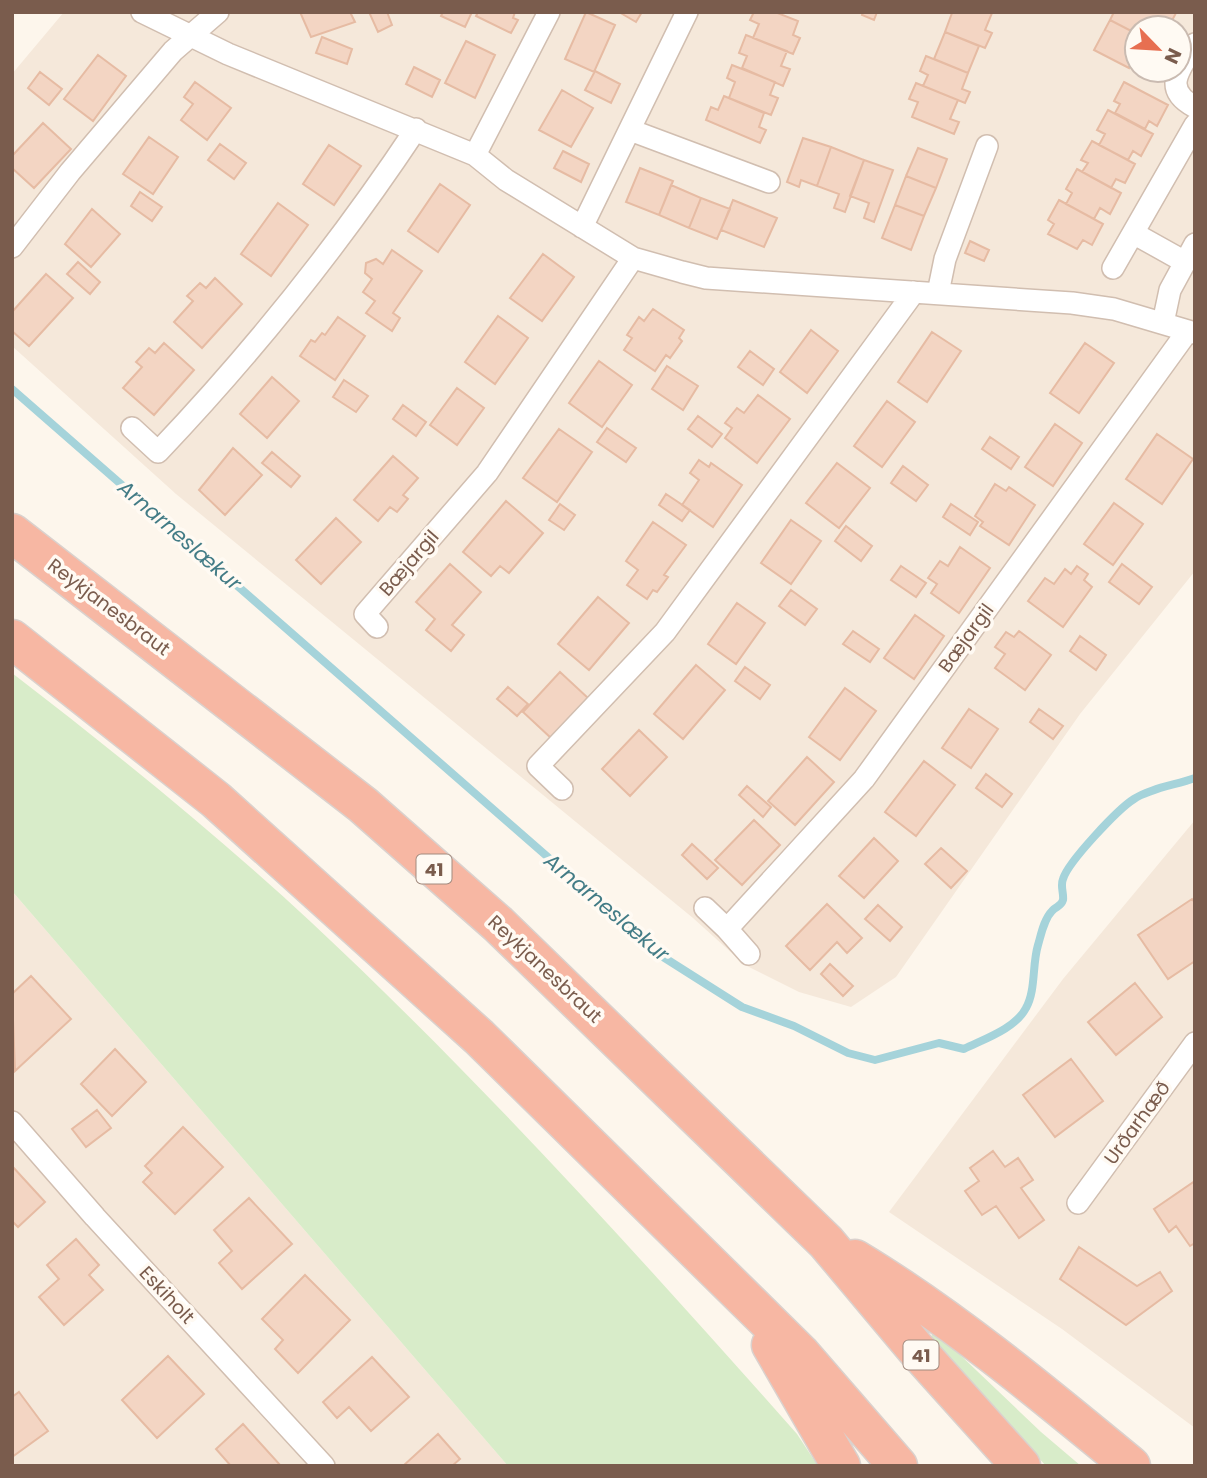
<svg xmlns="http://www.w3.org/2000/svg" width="1207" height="1478" viewBox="0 0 1207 1478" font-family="Poppins,sans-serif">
  <rect width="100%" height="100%" fill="#fdf6ec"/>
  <!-- residential -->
  <path fill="#f5e8da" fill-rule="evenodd" d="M64 12H1195V571L1080 714 896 977 851 1007 799 992 745 965 693 918 176 494 12 346V74ZM1137 28H1179V70H1137Z
    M1195 820V1428L1062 1329 889 1212 1063 979Z
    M12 891 508 1466H12Z"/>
  <!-- green -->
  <path fill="#d8ecc9" d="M12 673C115 752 217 835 312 923 483 1083 641 1258 797 1434L818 1466H508L12 891Z
    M935 1331 1041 1432 1081 1466H1046L930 1338Z"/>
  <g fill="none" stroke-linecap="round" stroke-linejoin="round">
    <!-- stream -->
    <path stroke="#a5d3da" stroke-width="8" d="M12 389 660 955 742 1007 794 1026 848 1053 875 1060 939 1043 964 1049C984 1039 1015 1029 1026 1008 1036 990 1032 965 1038 945 1041 935 1044 919 1052 911 1056 906 1061 907 1063 900 1064 893 1060 886 1063 879 1068 862 1118 809 1134 799 1151 788 1176 785 1195 778"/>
  </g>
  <!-- building -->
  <path fill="#f3d5c3" stroke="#e6bba3" stroke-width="2" d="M300 12H350L355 22 311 37Z
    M369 12H387L392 25 378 32Z
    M443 12H472L465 27 441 16Z
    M478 12H515L513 18 518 20 511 33 476 16Z
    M586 12 615 25 594 72 565 59Z
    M619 12H642L636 22Z
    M754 12H775L798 21 793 35 800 38 793 54 753 38 759 24 750 20Z
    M863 12H877L874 20 862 15Z
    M950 12 992 13 985 30 992 33 985 48 945 32 952 13Z
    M1114 12H1175L1176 13 1168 28H1137V34L1110 20Z
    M1110 20 1137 34V66L1131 63 1129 68 1094 50Z
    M945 32 979 46 968 73 934 59Z
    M746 35 787 51 781 66 790 69 783 86 742 68 747 56 739 53Z
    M322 37 352 49 347 64 316 53Z
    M466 41 495 55 475 98 445 83Z
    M98 55 126 76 93 121 64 99Z
    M926 56 968 73 962 89 970 92 965 103 923 86 928 75 920 71Z
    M732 65 775 82 770 95 778 98 771 115 729 98 735 82 727 78Z
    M414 67 440 80 432 97 406 84Z
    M595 71 620 84 611 103 585 90Z
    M40 72 62 89 49 105 28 88Z
    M195 82 231 108 207 140 181 120 193 104 184 97Z
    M1124 82 1168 105 1157 126 1149 121 1145 129 1115 113 1120 104 1114 101Z
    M916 83 958 100 950 119 959 122 954 134 912 117 918 102 909 99Z
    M562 90 593 108 571 147 539 130Z
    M724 96 764 113 759 127 766 130 760 143 706 120 711 107 718 110Z
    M1108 110 1153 134 1141 156 1133 151 1128 160 1099 145 1105 134 1097 130Z
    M43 123 71 149 34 188 12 168V156Z
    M149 137 178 157 153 194 123 174Z
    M803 138 831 147 817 186 801 180 799 187 787 182Z
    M1092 141 1135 164 1125 183 1116 179 1111 188 1082 172 1088 163 1081 160Z
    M220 144 246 163 234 179 208 160Z
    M329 145 361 166 334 205 303 184Z
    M831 147 864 160 845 212 834 208 839 194 817 186Z
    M918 148 947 159 936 188 906 176Z
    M563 151 589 164 581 182 554 168Z
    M864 160 893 170 874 222 864 218 869 203 850 196Z
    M640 168 673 181 659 215 626 202Z
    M1077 169 1121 193 1110 214 1100 208 1094 219 1066 204 1072 193 1066 189Z
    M906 176 936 188 924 216 895 205Z
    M440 184 470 205 438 252 408 231Z
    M671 185 701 198 689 228 659 215Z
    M140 192 162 207 152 221 131 206Z
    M701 198 730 209 717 239 689 228Z
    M733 200 777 218 764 247 721 230Z
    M1059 200 1103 224 1092 245 1083 240 1077 249 1048 234 1054 224 1048 220Z
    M278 203 308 225 271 276 241 254Z
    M895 205 924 216 911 250 882 238Z
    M92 209 120 234 91 267 65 244Z
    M970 241 989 250 984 261 965 253Z
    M392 250 422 271 393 313 400 318 392 331 366 313 375 301 363 292 372 279 365 273 366 263 376 259 383 264Z
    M543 254 574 277 542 321 510 298Z
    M78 262 100 282 90 294 67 274Z
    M46 274 73 298 29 346 12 331V312Z
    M215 278 242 304 202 348 174 322 193 301 187 296 200 283 206 288Z
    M653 309 684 330 679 338 682 341 670 358 666 355 655 371 624 350 632 338 627 335 639 317 644 321Z
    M498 316 528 338 495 384 465 362Z
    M338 317 365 336 335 380 300 356 311 340 315 342 322 333 325 335Z
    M811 330 838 351 807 393 780 372Z
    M932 332 961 351 927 402 898 382Z
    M164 343 194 370 154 415 123 388 142 367 136 362 149 348 155 353Z
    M1085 343 1114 363 1079 413 1050 393Z
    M750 351 774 369 763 385 738 367Z
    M599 361 632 385 602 427 569 403Z
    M667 366 698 386 683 410 652 389Z
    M272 377 299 401 267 438 240 414Z
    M344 380 368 396 356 412 333 397Z
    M457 388 484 408 457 445 430 425Z
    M758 395 790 419 757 463 725 438 732 428 725 423 737 408 744 413Z
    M887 401 915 422 882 467 854 446Z
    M403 405 426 422 416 436 393 419Z
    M698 416 722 434 712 447 688 429Z
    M1055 424 1082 443 1053 486 1025 467Z
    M607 428 636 448 626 462 597 442Z
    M559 429 592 452 557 502 523 478Z
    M1157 434 1193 459 1162 504 1126 479Z
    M990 437 1019 457 1011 469 982 449Z
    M233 448 262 475 225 515 199 490Z
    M272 452 300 476 291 487 262 463Z
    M393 456 418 478 403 495 408 499 397 512 390 507 378 521 354 500Z
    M699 460 709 467 711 463 742 485 713 527 682 505 699 480 690 473Z
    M837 463 870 488 839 528 806 503Z
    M903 466 928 485 916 501 891 483Z
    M995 484 1006 491 1009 487 1035 505 1009 545 980 526 983 522 975 516Z
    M666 494 690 510 682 521 659 505Z
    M506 501 543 533 509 573 500 566 491 576 463 552Z
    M1114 503 1143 524 1113 565 1084 544Z
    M560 504 575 515 564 530 549 520Z
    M951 504 978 522 970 535 943 517Z
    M336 518 361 542 321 584 296 560Z
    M791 520 821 541 791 584 761 563Z
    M653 522 686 545 664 575 668 577 657 592 653 590 647 599 627 585 638 570 626 561Z
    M846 526 872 546 861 561 835 541Z
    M960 547 990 568 959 613 931 593 937 584 928 578 940 561 948 566Z
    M450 564 481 592 452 625 464 635 451 651 426 630 435 619 416 602Z
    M1122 564 1152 587 1139 604 1109 582Z
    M901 566 926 583 916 597 891 580Z
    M1077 566 1088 574 1084 580 1092 587 1063 627 1028 601 1045 578 1054 584 1065 569 1071 574Z
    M791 590 817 609 805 625 779 606Z
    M598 597 629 623 589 670 558 644Z
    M737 603 765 623 736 664 708 644Z
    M915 615 944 636 914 679 884 658Z
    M853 631 879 649 870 662 843 644Z
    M1019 631 1051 655 1025 690 995 668 1005 654 995 647 1006 632 1014 637Z
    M1080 636 1106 655 1096 670 1070 651Z
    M696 665 725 690 683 739 654 714Z
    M745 667 770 685 760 699 735 681Z
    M560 672 588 698 551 738 523 712Z
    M508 687 528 704 517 716 497 699Z
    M845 688 876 711 840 760 809 737Z
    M969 709 998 729 971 768 942 748Z
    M1039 709 1063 726 1053 739 1030 722Z
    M639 730 667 757 630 796 602 769Z
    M807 757 834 782 795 825 768 801Z
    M924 761 955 785 916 836 885 812Z
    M986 774 1012 794 1002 807 976 788Z
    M747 786 771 807 763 817 739 795Z
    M754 820 780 845 742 885 715 860Z
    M874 838 898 861 864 898 839 876Z
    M692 844 718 868 707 879 682 855Z
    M941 848 967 871 951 888 925 864Z
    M1192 899 1195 903V961L1168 979 1138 935Z
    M827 904 862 938 847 953 837 942 810 970 786 946Z
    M878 905 902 927 890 941 865 919Z
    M830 964 853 986 843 996 821 974Z
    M31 976 71 1019 15 1071 12 994Z
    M1135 983 1162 1017 1116 1055 1088 1022Z
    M115 1049 146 1082 112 1116 81 1084Z
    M1071 1059 1103 1101 1055 1137 1023 1095Z
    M97 1110 111 1128 86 1147 72 1129Z
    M183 1127 223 1167 175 1214 143 1182 152 1173 145 1166Z
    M993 1151 1005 1167 1018 1158 1033 1180 1021 1188 1044 1220 1019 1238 996 1206 982 1215 965 1191 979 1181 970 1168Z
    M12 1166 45 1202 18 1227 12 1221Z
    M1195 1181V1243L1190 1246 1176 1226 1169 1232 1154 1209Z
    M249 1198 292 1244 242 1289 219 1263 232 1251 214 1230Z
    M76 1239 99 1265 89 1275 103 1290 64 1325 39 1297 59 1279 47 1265Z
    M1079 1247 1137 1286 1160 1272 1172 1291 1126 1325 1060 1279Z
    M305 1275 350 1320 298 1373 275 1349 283 1340 262 1319Z
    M168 1356 204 1394 157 1438 122 1400Z
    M372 1357 409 1397 371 1431 349 1407 337 1418 323 1402Z
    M19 1392 48 1431 12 1457V1397Z
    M243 1424 281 1466H231L216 1449Z
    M438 1434 460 1459 452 1466H403Z"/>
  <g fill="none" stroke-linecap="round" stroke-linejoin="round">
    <!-- street casing -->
    <g stroke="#d1beb0" stroke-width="24">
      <path id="street" d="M142 12 228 54 475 155 506 180 633 258 682 272 706 278 1072 303 1114 309 1195 333
        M1195 44C1180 69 1161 89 1195 107
        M630 130 769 182
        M475 155 549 12
        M582 227 687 12
        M1133 233 1185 262
        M12 247 70 172 173 51 218 12
        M1113 268 1195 125
        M938 293 945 259 987 146
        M1163 323 1170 290 1195 244
        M132 428 158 452C254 351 339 245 416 129
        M377 627 365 614 487 473 633 258
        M562 789 538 766 665 632 914 292
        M705 908 727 929
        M749 954 727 929 864 779 1187 332
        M12 1122 95 1217 324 1466
        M1078 1203 1195 1043"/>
    </g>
    <!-- highway casing -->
    <g stroke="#dad1cd" stroke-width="41">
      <path id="highway" d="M12 533 363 805 498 924 826 1242 915 1348 1021 1466
        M12 639 216 800 479 1037 800 1353 898 1466
        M855 1259C950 1316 1045 1395 1131 1466
        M771 1345 841 1466"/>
    </g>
    <!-- street -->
    <use href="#street" stroke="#fff" stroke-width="21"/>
    <!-- highway -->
    <use href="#highway" stroke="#f7b7a3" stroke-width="38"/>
  </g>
  <g text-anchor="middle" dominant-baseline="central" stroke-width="7" stroke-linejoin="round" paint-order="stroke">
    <!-- shield labels -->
    <g fill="#fffaf3" stroke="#a28b7f" stroke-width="2">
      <rect x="416.5" y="854.5" width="35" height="29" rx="5"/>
      <rect x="903.5" y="1340.5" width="35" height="29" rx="5"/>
    </g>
    <g font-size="18" font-weight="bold" fill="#7a5c4d">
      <text x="434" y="869">41</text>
      <text x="921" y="1355">41</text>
    </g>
    <!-- street labels -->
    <g font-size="19" fill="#7a5c4d" stroke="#fffaf3">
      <text transform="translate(409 563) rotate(-49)">Bæjargil</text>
      <text transform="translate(109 607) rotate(37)">Reykjanesbraut</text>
      <text transform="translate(966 638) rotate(-54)">Bæjargil</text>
      <text transform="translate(545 969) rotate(43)">Reykjanesbraut</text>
      <text transform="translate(1137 1123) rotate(-54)">Urðarhæð</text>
      <text transform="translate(167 1295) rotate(47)">Eskiholt</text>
    </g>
    <!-- water labels -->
    <g font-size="21" font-style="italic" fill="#437c86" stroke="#fffaf3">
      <text transform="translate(180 535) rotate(41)">Arnarneslækur</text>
      <text transform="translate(607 907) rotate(40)">Arnarneslækur</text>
    </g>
  </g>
  <!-- border -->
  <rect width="1207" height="1478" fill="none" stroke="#7a5c4d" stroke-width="28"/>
  <!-- north arrow -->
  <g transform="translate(1158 49) rotate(115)"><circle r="33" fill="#fffaf3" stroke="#cabbb1" stroke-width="2"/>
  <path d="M0-5L12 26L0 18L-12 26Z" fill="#e76f51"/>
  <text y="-10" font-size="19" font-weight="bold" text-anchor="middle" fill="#7a5c4d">N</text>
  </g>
</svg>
